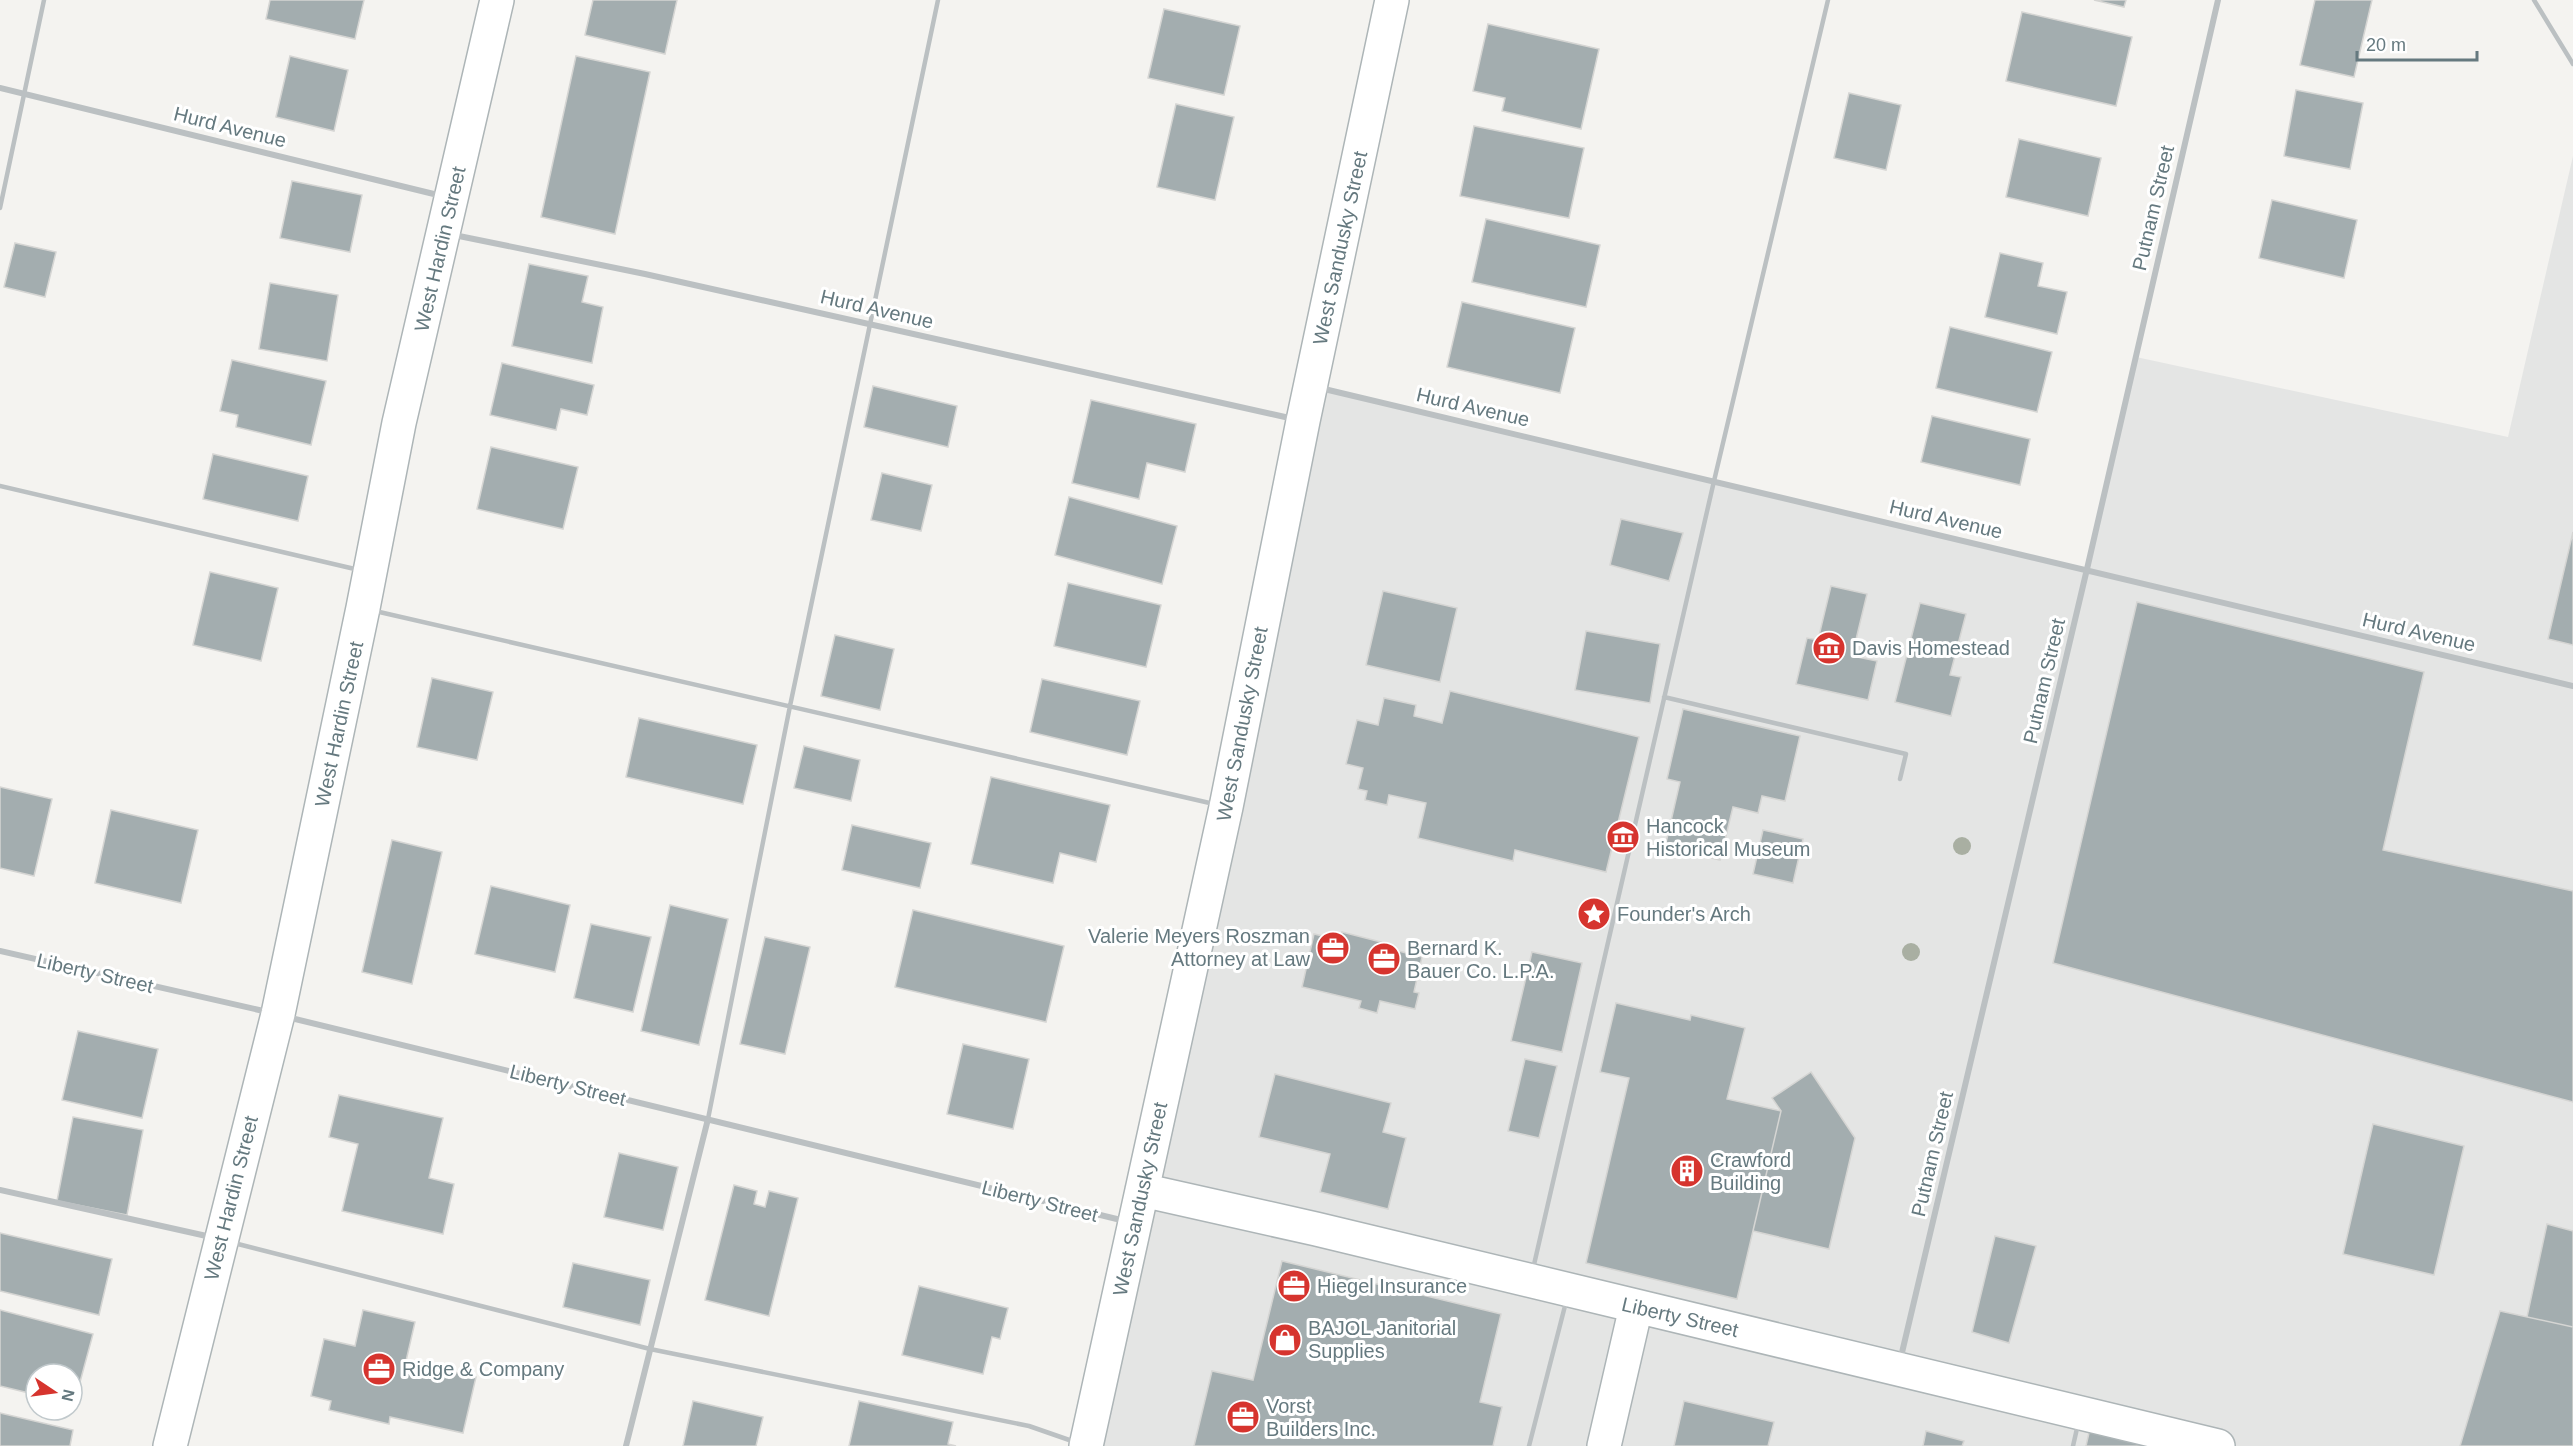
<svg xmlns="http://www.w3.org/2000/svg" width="2573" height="1446" viewBox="0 0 2573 1446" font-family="Arial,sans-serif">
  <rect width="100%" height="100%" fill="#f4f3f0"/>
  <!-- built -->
  <path fill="#e4e5e4" d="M2573 156V1446H1079L1311 386 2087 569 2136 357 2508 437Z"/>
  <!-- building -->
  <path fill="#a3adaf" stroke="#d5d5d3" stroke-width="1.5" d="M270 0H364L355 39 266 19Z
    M593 0H677L665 54 585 35Z
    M2094 0H2126L2124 7Z
    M2315 0H2372L2354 77 2300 65Z
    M1164 9 1240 26 1224 95 1148 78Z
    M2022 12 2132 37 2116 106 2006 81Z
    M1488 24 1599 49 1581 129 1502 111 1505 98 1473 91Z
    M290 56 348 70 334 131 276 117Z
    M576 56 650 72 615 234 541 217Z
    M2296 90 2363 103 2350 169 2284 156Z
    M1849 93 1901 105 1886 170 1834 158Z
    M1176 104 1234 117 1215 200 1157 187Z
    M1474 126 1584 148 1569 218 1460 196Z
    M2019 139 2101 158 2088 216 2006 197Z
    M292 181 362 195 350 252 280 238Z
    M2272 200 2357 220 2344 278 2259 258Z
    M1486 219 1600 245 1586 307 1472 282Z
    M15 243 56 252 45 297 4 287Z
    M2000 253 2043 263 2038 286 2067 292 2057 334 1985 317Z
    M529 264 588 276 582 302 603 307 592 363 512 346Z
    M270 283 338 295 327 361 259 349Z
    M1462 302 1575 328 1560 393 1447 367Z
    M1950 327 2052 352 2037 412 1936 388Z
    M232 360 326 381 311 445 236 427 238 415 220 411Z
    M502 363 594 385 587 415 561 409 556 430 490 415Z
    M873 386 957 406 948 447 864 427Z
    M1091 400 1196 424 1185 472 1147 463 1139 499 1072 483Z
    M1932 416 2030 439 2020 485 1921 462Z
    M491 447 578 467 563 529 477 509Z
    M213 454 308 476 298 521 203 499Z
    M882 473 932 485 921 531 871 520Z
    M1069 497 1177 526 1162 584 1055 555Z
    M1621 519 1683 533 1669 581 1610 565Z
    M2573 532V645L2548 639Z
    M210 572 278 588 261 661 193 645Z
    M1068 583 1161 605 1146 667 1054 646Z
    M1831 586 1867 594 1852 656 1877 661 1868 700 1796 684 1807 638 1818 640Z
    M1383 591 1457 608 1440 682 1366 665Z
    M2137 602 2424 672 2383 850 2573 891V1102L2053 963Z
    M1920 603 1966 614 1950 675 1961 677 1951 716 1895 702Z
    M1586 631 1660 644 1650 703 1575 690Z
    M835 635 894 649 880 710 821 696Z
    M432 678 493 692 477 760 417 747Z
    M1042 679 1140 701 1127 755 1030 732Z
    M1450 691 1639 737 1606 872 1515 850 1513 861 1418 838 1426 803 1389 795 1387 805 1365 800 1367 791 1358 789 1363 768 1346 764 1357 720 1378 725 1384 698 1416 705 1414 716 1442 723Z
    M1683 709 1800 736 1785 801 1762 796 1758 813 1733 807 1720 860 1665 847 1680 782 1667 779Z
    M639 718 757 745 743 804 626 777Z
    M804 746 860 760 851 801 794 788Z
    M991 777 1110 805 1096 862 1060 853 1053 883 971 864Z
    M0 787 52 799 34 876 0 868Z
    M111 810 198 830 181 903 95 883Z
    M852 825 931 843 920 888 842 870Z
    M1763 830 1803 839 1793 883 1753 874Z
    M392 840 442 852 412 984 362 972Z
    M491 886 570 905 555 972 475 954Z
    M670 905 728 919 699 1045 641 1031Z
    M913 910 1064 946 1046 1022 895 987Z
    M591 924 651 937 633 1012 574 998Z
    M1342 932 1381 942 1379 946 1422 957 1414 992 1419 993 1415 1009 1380 1001 1377 1013 1359 1008 1361 1001 1302 987 1314 934 1340 940Z
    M765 937 810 947 785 1054 740 1044Z
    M1532 952 1582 963 1562 1052 1511 1041Z
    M1616 1003 1690 1020 1691 1015 1745 1028 1727 1099 1781 1111 1737 1299 1586 1263 1629 1078 1600 1072Z
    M78 1031 158 1049 142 1118 62 1100Z
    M963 1044 1029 1059 1013 1129 947 1114Z
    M1525 1059 1557 1066 1539 1138 1508 1131Z
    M1811 1072 1855 1138 1829 1249 1753 1231 1781 1111 1772 1098Z
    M1275 1074 1391 1103 1383 1132 1406 1138 1388 1209 1320 1192 1330 1154 1259 1137Z
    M339 1095 443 1118 429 1178 454 1184 443 1234 342 1211 358 1144 329 1137Z
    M73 1117 143 1130 127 1215 57 1201Z
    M2373 1124 2464 1146 2434 1275 2343 1254Z
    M619 1153 678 1167 663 1230 604 1217Z
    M734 1185 757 1191 754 1204 765 1207 769 1191 798 1198 769 1316 705 1300Z
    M2547 1224 2573 1231V1327L2527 1317Z
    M0 1233 112 1259 99 1315 0 1291Z
    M1995 1236 2036 1246 2009 1343 1972 1332Z
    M1282 1261 1501 1314 1480 1402 1502 1407 1493 1446H1194L1212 1371 1253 1380Z
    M573 1263 650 1280 640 1325 563 1307Z
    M919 1286 1008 1308 1000 1339 992 1337 983 1374 902 1355Z
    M0 1310 93 1334 80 1382 72 1380V1374L39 1371 36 1374 33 1394 0 1386Z
    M363 1310 415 1322 406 1361 476 1377 463 1433 390 1417 389 1424 329 1410 331 1401 311 1396 324 1339 355 1346Z
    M2500 1311 2573 1327V1446H2460Z
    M693 1401 763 1417 756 1446H683Z
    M859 1401 953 1422 948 1444 956 1446H849Z
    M1684 1401 1774 1422 1768 1446H1674Z
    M0 1413 73 1430 70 1446H0Z
    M2091 1424 2177 1446H2086Z
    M1926 1431 1964 1441 1962 1446H1923Z"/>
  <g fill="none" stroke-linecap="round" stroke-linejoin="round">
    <!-- secondary casing -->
    <g stroke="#adb5b7" stroke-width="36">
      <path id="secondary" d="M1142 1190 1316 1229 2218 1446
        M170 1446 278 1014 363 608 399 423 497 0
        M1086 1446 1226 807 1303 421 1392 0
        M1604 1446 1636 1307"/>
    </g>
    <!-- lane -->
    <path stroke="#bbc0c2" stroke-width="4.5" d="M2534 0 2573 64
      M0 208 44 0
      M0 486 359 570
      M375 611 1214 804
      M1664 697 1906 754 1900 779
      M708 1119 790 706 938 0
      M234 1243 650 1349 1029 1426 1075 1442
      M1533 1269 1714 481 1828 0
      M1529 1446 1566 1302
      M2073 1446 2078 1424"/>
    <!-- street -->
    <path stroke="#bbc0c2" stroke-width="6" d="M0 88 442 196
      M454 235 645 274 1294 419
      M1320 388 2573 686
      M0 951 268 1012
      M287 1017 1125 1221
      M0 1190 211 1237
      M1900 1361 2087 569 2218 0
      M626 1446 708 1119"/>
    <!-- secondary -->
    <use href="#secondary" stroke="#fff" stroke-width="33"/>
  </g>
  <!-- trees -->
  <g fill="#a9afa2">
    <circle cx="1962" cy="846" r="9"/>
    <circle cx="1911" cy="952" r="9"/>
  </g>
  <!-- icons -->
  <defs>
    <g id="museum-disc" transform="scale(1.725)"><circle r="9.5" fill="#d6342e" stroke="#fff"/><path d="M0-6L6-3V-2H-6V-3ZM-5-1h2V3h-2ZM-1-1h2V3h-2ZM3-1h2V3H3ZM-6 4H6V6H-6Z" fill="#fff"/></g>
    <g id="sight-disc" transform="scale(1.725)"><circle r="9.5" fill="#d6342e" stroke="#fff"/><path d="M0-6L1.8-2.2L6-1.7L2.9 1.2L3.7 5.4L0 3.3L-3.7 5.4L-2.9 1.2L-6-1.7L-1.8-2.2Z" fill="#fff"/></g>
    <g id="office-disc" transform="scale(1.725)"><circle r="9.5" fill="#d6342e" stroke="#fff"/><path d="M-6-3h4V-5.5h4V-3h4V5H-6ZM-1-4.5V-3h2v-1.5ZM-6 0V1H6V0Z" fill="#fff"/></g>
    <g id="building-disc" transform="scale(1.725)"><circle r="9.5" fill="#d6342e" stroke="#fff"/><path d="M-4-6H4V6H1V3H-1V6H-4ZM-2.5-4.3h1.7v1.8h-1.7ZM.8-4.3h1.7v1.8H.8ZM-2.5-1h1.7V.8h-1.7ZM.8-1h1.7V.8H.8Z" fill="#fff"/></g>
    <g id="shop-disc" transform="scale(1.725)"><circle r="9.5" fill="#d6342e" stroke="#fff"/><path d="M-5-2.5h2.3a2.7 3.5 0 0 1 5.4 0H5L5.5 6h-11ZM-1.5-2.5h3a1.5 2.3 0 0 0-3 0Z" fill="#fff"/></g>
  </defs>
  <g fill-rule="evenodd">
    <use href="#museum-disc" x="1829" y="648"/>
    <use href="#museum-disc" x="1623" y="837"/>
    <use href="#sight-disc" x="1594" y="914"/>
    <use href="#office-disc" x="1333" y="948"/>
    <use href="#office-disc" x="1384" y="959"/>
    <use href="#building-disc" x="1687" y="1171"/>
    <use href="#office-disc" x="1294" y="1286"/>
    <use href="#shop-disc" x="1285" y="1340"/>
    <use href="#office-disc" x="379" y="1369"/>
    <use href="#office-disc" x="1243" y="1417"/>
  </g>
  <g text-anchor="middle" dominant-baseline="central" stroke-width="6" stroke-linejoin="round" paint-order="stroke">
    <!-- street labels -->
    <g font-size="20" fill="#65797f" stroke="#fff">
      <text transform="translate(230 127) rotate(14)">Hurd Avenue</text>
      <text transform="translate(2153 208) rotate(-77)">Putnam Street</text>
      <text transform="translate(1340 248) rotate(-78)">West Sandusky Street</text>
      <text transform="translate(440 249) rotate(-77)">West Hardin Street</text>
      <text transform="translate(877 309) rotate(13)">Hurd Avenue</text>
      <text transform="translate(1473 407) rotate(13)">Hurd Avenue</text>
      <text transform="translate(1946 519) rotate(13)">Hurd Avenue</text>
      <text transform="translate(2419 632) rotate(13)">Hurd Avenue</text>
      <text transform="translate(2044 681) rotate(-77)">Putnam Street</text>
      <text transform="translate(339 724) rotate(-78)">West Hardin Street</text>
      <text transform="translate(1242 724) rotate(-79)">West Sandusky Street</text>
      <text transform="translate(95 973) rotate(13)">Liberty Street</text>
      <text transform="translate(568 1085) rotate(14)">Liberty Street</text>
      <text transform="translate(1932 1154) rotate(-77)">Putnam Street</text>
      <text transform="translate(231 1198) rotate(-76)">West Hardin Street</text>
      <text transform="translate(1140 1199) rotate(-78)">West Sandusky Street</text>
      <text transform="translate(1040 1201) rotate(14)">Liberty Street</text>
      <text transform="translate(1680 1317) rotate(13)">Liberty Street</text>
    </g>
    <!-- poi labels -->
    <g font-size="20" fill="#65797f" stroke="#fff" text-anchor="start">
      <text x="1852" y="648">Davis Homestead</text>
      <text x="1646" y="826">Hancock<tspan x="1646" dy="23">Historical Museum</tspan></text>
      <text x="1617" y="914">Founder's Arch</text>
      <text x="1310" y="936" text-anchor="end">Valerie Meyers Roszman<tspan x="1310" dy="23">Attorney at Law</tspan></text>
      <text x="1407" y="948">Bernard K.<tspan x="1407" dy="23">Bauer Co. L.P.A.</tspan></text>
      <text x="1710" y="1160">Crawford<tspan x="1710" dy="23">Building</tspan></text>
      <text x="1317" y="1286">Hiegel Insurance</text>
      <text x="1308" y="1328">BAJOL Janitorial<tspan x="1308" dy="23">Supplies</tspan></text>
      <text x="402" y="1369">Ridge &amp; Company</text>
      <text x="1266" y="1406">Vorst<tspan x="1266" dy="23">Builders Inc.</tspan></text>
    </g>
  </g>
  <!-- north arrow -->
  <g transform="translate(54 1392) rotate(103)"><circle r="28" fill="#ffffff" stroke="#c1c9cc" stroke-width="1.5"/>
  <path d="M0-4.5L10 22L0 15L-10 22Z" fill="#d6342e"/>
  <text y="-9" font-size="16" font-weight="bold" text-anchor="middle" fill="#65797f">N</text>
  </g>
  <!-- scale -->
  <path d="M2357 51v9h120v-9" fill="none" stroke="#65797f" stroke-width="3"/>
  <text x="2366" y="51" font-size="18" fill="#65797f" stroke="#ffffff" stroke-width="4.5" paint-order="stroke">20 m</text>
</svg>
